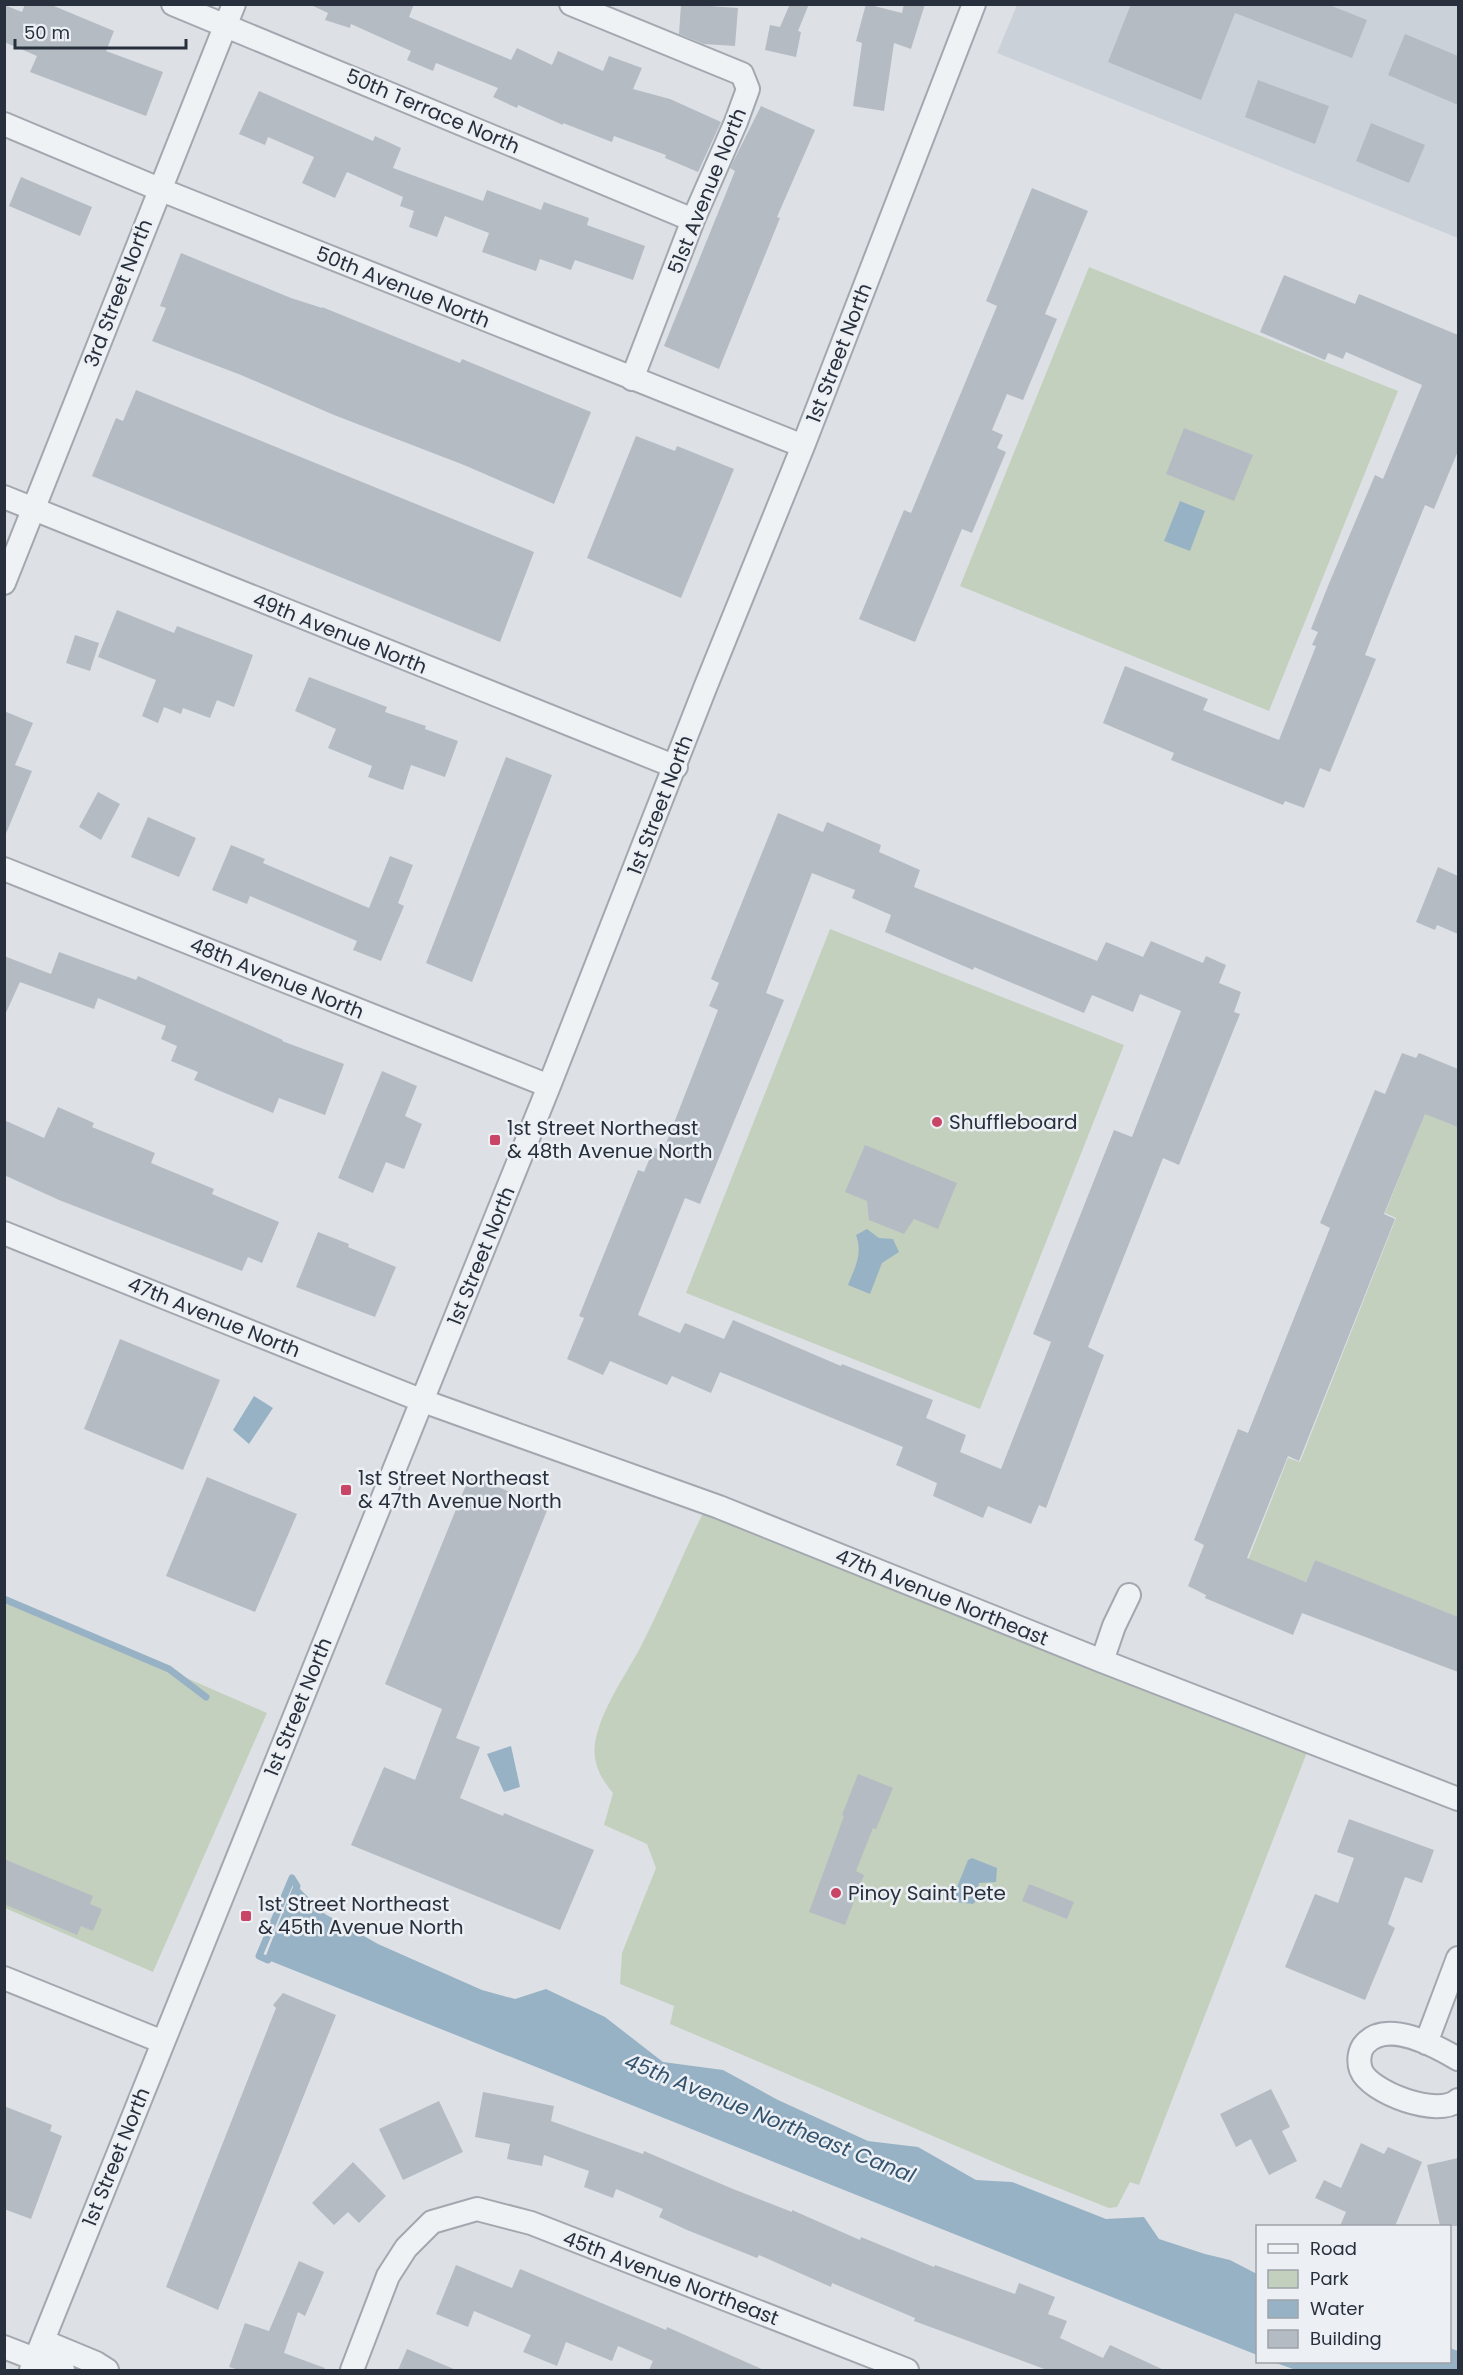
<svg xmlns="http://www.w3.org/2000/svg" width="1463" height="2375" viewBox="0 0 1463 2375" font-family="Poppins,sans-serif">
  <rect width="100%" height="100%" fill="#dde1e6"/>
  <!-- built -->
  <path fill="#cbd1d8" d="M1017 5H1458V238L997 53Z"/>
  <!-- green -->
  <path fill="#c4d0be" d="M1089 267 1398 391 1269 711 960 586Z
    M830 929 1124 1045 980 1409 686 1293Z
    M1425 1113 1458 1126V1619L1315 1560 1306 1582 1248 1560 1288 1458 1300 1462 1396 1218 1385 1213Z
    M708 1503 1311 1742 1139 2185 1130 2182 1117 2207 1109 2208 1015 2171 670 2024 674 2006 620 1984 622 1953 656 1868 647 1844 604 1825 613 1793C601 1779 592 1762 595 1743 601 1709 624 1678 640 1648 665 1600 684 1550 708 1503Z
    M5 1599 267 1713 153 1972 5 1908Z"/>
  <!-- water -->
  <path fill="#98b2c5" d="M1180 501 1205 511 1190 551 1164 541Z
    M867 1229 879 1238 893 1239 899 1252 882 1263 870 1294 848 1285C855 1267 863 1254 856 1235Z
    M254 1396 273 1408 249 1444 233 1430Z
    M511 1746 520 1787 504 1792 487 1754Z
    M972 1858 997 1868 996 1882 979 1883 975 1902 973 1904 956 1902 953 1897 968 1860Z
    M297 1886 325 1914 378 1944 482 1990 515 1999 546 1989 605 2017 663 2062 723 2070 778 2100 868 2141 918 2147 976 2180 1012 2182 1106 2219 1144 2217 1159 2239 1205 2254 1230 2260 1257 2274V2355L268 1960Z
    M1450 2348 1458 2351V2370H1296L1273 2362H1450Z"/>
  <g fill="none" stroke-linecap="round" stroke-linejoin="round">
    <!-- stream -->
    <path stroke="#98b2c5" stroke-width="7" d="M4 1599 169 1669 206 1697
      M292 1878 297 1886 268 1960 259 1956Z"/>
  </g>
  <!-- building -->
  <path fill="#b4bbc3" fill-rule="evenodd" d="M25 4H49L114 31 106 51 163 72 146 116 30 72 37 56 4 42V5L22 12Z
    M309 4H414L409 17 511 60 517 48 552 65 558 51 603 71 609 56 642 68 633 89 670 99 721 122 698 172 665 158 666 155 614 136 612 142 563 123V125L518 105 517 108 493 97 498 88 436 63 433 71 407 60 411 51 351 24 350 28 325 20 328 13Z
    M681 4 738 8 735 46 704 44 679 34Z
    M790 4H809L798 31 801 32 796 57 765 50 770 25 780 27Z
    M866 4 902 13 904 4H925L911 49 894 43 884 111 853 106 862 43 856 41Z
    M1131 4H1327L1367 20 1352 58 1235 13 1201 100 1108 62Z
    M1405 34 1458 56V105L1388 75Z
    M1258 80 1329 106 1315 144 1245 117Z
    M259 91 373 141 375 136 401 148 393 168 483 201 487 190 541 210 544 202 589 218 587 225 645 246 633 280 575 260 571 270 540 259 536 271 482 252 489 233 445 216 437 237 409 227 414 211 400 206 403 197 347 172 335 198 302 183 314 157 268 137 265 145 239 134Z
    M761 106 815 130 777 217 780 218 719 369 664 346 735 171 730 168Z
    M1371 123 1425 145 1409 183 1356 161Z
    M21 177 92 207 80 236 9 206Z
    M1032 188 1088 211 1045 314 1057 319 1023 400 1007 394 992 430 1003 435 997 448 1006 452 972 533 962 529 915 642 859 619 904 510 911 513 997 306 986 301Z
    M181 253 291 298 322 308V307L460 363 462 359 591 412 554 504 464 465 334 415 241 375 152 341 166 308 160 306Z
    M1284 275 1355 304 1359 294 1458 335V451L1434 509 1425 505 1391 589 1365 655 1376 659 1330 772 1320 768 1304 808 1285 801 1283 805 1171 760 1174 753 1103 723 1125 666 1208 699 1203 710 1279 740 1316 646 1312 645 1318 632 1311 629 1328 586 1375 475 1383 479 1422 385 1346 352 1343 359 1328 353 1325 360 1260 332Z
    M136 390 534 552 500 642 92 476 116 418 123 421Z
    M1184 428 1253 455 1234 501 1166 474Z
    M636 436 675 451 677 446 734 469 681 598 587 558Z
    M117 610 174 633 177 626 253 655 234 707 217 700 210 718 183 708 181 714 164 707 158 723 142 716 156 680 98 657Z
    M75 635 99 643 90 671 66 663Z
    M309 677 387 707 385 712 426 726 425 729 458 741 445 777 411 765 403 790 368 777 372 766 328 748 336 729 295 711Z
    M4 711 33 723 15 765 32 771 5 836Z
    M506 757 552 775 472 982 426 963Z
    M98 792 120 804 101 840 79 827Z
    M778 813 823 832 827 822 881 845 879 852 920 870 914 887 1097 961 1106 942 1143 957 1151 941 1203 963 1206 956 1226 965 1219 983 1241 992 1234 1012 1240 1014 1179 1165 1163 1158 1088 1347 1104 1355 1046 1508 1039 1505 1031 1524 988 1506 983 1518 933 1496 937 1483 896 1465 903 1447 720 1372 711 1393 672 1376 667 1385 610 1361 603 1375 567 1359 584 1318 579 1316 638 1170 644 1172 654 1148 663 1151 718 1010 709 1006 719 983 711 979ZM812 873 855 890 852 898 891 915 885 932 973 970 974 967 1084 1013 1092 995 1133 1012 1140 994 1181 1011 1132 1137 1114 1130 1033 1334 1051 1342 1001 1469 960 1452 966 1435 926 1418 933 1400 842 1364 841 1366 733 1320 724 1339 685 1323 680 1333 638 1315 685 1198 700 1204 784 1000 766 993Z
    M148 817 196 838 179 877 131 857Z
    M231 845 265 859 263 863 369 908 390 856 413 865 398 903 404 906 381 961 353 950 357 941 250 896 247 904 212 890Z
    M1438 867 1458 876V934L1437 925 1435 930 1416 922Z
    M59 952 136 980 138 976 283 1040 282 1041 344 1064 325 1115 279 1098 273 1113 194 1080 198 1072 171 1061 177 1046 161 1039 166 1026 98 998 94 1009 20 982 4 1017V956L51 974Z
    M1402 1053 1416 1058 1419 1053 1458 1069V1127L1425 1114 1384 1214 1395 1219 1299 1461 1288 1456 1247 1558 1306 1582 1315 1560 1458 1617V1672L1302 1613 1293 1635 1205 1598 1206 1595 1188 1586 1204 1545 1194 1540 1238 1429 1248 1433 1330 1228 1320 1223 1375 1090 1385 1094Z
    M382 1071 417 1086 405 1116 422 1124 404 1169 386 1162 373 1193 338 1178Z
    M58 1107 94 1123 92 1127 155 1153 151 1163 214 1189 212 1194 279 1222 262 1263 248 1257 242 1271 59 1200 4 1175V1120L44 1138Z
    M865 1145 957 1183 938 1229 914 1219 904 1234 869 1220 867 1201 845 1192Z
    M318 1232 349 1244 348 1247 396 1267 375 1317 296 1287Z
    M120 1339 220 1380 183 1470 84 1429Z
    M470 1475 548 1508 456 1738 480 1747 460 1798 503 1816 504 1813 594 1850 560 1930 351 1845 384 1767 415 1780 442 1709 385 1684Z
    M207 1477 297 1514 255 1612 166 1576Z
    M858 1774 893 1788 876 1829 873 1828 856 1871 864 1875 845 1925 809 1912 844 1816 842 1815Z
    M1349 1819 1434 1850 1422 1883 1405 1877 1388 1924 1395 1928 1365 2000 1285 1967 1315 1894 1338 1903 1354 1858 1337 1852Z
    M4 1859 93 1896 90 1904 102 1909 93 1931 81 1926 77 1935 4 1904Z
    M1029 1884 1074 1902 1067 1919 1022 1901Z
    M283 1993 336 2015 218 2310 166 2287 276 2008 273 2005Z
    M1271 2089 1290 2127 1282 2131 1297 2161 1269 2175 1251 2139 1236 2147 1220 2114Z
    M483 2092 554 2106 551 2121 643 2154 644 2151 733 2189 792 2212V2210L860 2240 861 2237 934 2267 935 2265 1015 2294 1019 2283 1055 2297 1048 2314 1067 2321 1060 2338 1103 2358 1110 2345 1164 2370H1047L914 2321 915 2318 832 2283 831 2287 759 2255 757 2258 687 2230 659 2217 663 2209 616 2189 613 2198 584 2187 589 2171 544 2155 542 2166 507 2159 510 2144 475 2137Z
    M439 2101 463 2152 403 2180 379 2129Z
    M4 2106 52 2125 50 2131 62 2136 31 2219 4 2209Z
    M1361 2143 1384 2154 1388 2147 1422 2162 1395 2226H1340L1346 2212 1315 2198 1324 2180 1341 2188Z
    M1458 2158V2226H1440L1427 2165Z
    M353 2162 386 2196 359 2223 348 2212 334 2225 312 2203Z
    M299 2261 324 2272 305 2316 298 2312 284 2353 325 2368 324 2370H239L229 2367 245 2323 269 2331Z
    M456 2265 512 2288 520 2269 666 2330 667 2327 764 2370H649L653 2361 618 2346 612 2361 566 2342 557 2366 523 2352 531 2335 474 2311 468 2327 436 2314Z
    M407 2349 456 2370H398Z"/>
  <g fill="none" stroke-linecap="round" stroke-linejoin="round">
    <!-- minor casing -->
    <g stroke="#a3a8b0" stroke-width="26">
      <path id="minor" d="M173 4 693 220
        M571 4 742 74 748 89 736 122 693 220 632 379
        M4 124 159 189 803 446
        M4 497 676 767
        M4 583 234 4
        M4 869 549 1086
        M4 1233 423 1401 719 1507 1102 1661 1458 1799
        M1102 1661 1114 1626 1129 1595
        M4 1978 163 2042
        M1426 2043 1458 1958
        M1458 2059C1436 2046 1387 2019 1365 2044 1359 2050 1358 2062 1361 2070 1370 2093 1439 2118 1458 2100
        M43 2341 96 2363 107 2370
        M4 2347 63 2370
        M31 2370 549 1086 705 688 803 446 974 4
        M352 2370 388 2276 406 2248 432 2222 477 2209 531 2223 907 2370"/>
    </g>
    <!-- minor -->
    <use href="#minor" stroke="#eff2f5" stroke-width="22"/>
  </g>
  <!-- markers -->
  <g fill="#c84565" stroke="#ecf0f4" stroke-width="2">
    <circle cx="937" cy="1122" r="6"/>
    <rect x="489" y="1134" width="12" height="12" rx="3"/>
    <rect x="340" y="1484" width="12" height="12" rx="3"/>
    <circle cx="836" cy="1893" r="6"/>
    <rect x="240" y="1910" width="12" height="12" rx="3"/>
  </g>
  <g text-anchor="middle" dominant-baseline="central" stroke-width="5" stroke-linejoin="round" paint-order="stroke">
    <!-- street labels -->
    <g font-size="20" fill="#27303c" stroke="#ecf0f4">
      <text transform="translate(433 111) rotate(23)">50th Terrace North</text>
      <text transform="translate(707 191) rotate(-68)">51st Avenue North</text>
      <text transform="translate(403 287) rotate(22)">50th Avenue North</text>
      <text transform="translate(118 293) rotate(-69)">3rd Street North</text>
      <text transform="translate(839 353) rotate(-69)">1st Street North</text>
      <text transform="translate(340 633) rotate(22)">49th Avenue North</text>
      <text transform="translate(660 805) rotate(-69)">1st Street North</text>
      <text transform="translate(277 978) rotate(22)">48th Avenue North</text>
      <text transform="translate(481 1256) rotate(-68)">1st Street North</text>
      <text transform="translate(214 1317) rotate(22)">47th Avenue North</text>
      <text transform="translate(942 1597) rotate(22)">47th Avenue Northeast</text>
      <text transform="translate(298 1707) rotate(-68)">1st Street North</text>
      <text transform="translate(116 2157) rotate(-68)">1st Street North</text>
      <text transform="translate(671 2278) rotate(21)">45th Avenue Northeast</text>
    </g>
    <!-- poi labels -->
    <g font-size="20" fill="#27303c" stroke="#ecf0f4" text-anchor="start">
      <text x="949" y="1122">Shuffleboard</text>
      <text x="507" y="1128">1st Street Northeast<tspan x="507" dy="23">&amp; 48th Avenue North</tspan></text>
      <text x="358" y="1478">1st Street Northeast<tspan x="358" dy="23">&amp; 47th Avenue North</tspan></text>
      <text x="848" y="1893">Pinoy Saint Pete</text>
      <text x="258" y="1904">1st Street Northeast<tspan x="258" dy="23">&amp; 45th Avenue North</tspan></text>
    </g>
    <!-- water labels -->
    <g font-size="21" font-style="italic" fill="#33536e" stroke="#ecf0f4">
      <text transform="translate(770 2118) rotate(22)">45th Avenue Northeast Canal</text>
    </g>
  </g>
  <!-- border -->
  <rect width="1463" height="2375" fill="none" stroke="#27303c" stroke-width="12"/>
  <!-- legend -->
  <rect x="1256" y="2225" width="195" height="138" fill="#ecf0f4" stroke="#9da3aa" stroke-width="1.5"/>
  <rect x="1268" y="2244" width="30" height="9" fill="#eff2f5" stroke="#9da3aa" stroke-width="1.5"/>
  <text x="1310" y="2255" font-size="18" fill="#27303c">Road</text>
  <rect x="1268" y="2270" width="30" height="18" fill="#c4d0be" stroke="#9da3aa" stroke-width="1.5"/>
  <text x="1310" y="2285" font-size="18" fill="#27303c">Park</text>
  <rect x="1268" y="2300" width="30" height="18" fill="#98b2c5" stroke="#9da3aa" stroke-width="1.5"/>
  <text x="1310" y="2315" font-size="18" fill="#27303c">Water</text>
  <rect x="1268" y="2330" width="30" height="18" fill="#b4bbc3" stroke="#9da3aa" stroke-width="1.5"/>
  <text x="1310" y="2345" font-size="18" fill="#27303c">Building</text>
  <!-- scale -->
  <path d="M15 39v9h171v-9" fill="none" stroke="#27303c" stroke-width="3"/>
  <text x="24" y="39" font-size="18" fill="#27303c" stroke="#ecf0f4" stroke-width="4.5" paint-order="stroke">50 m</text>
</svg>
